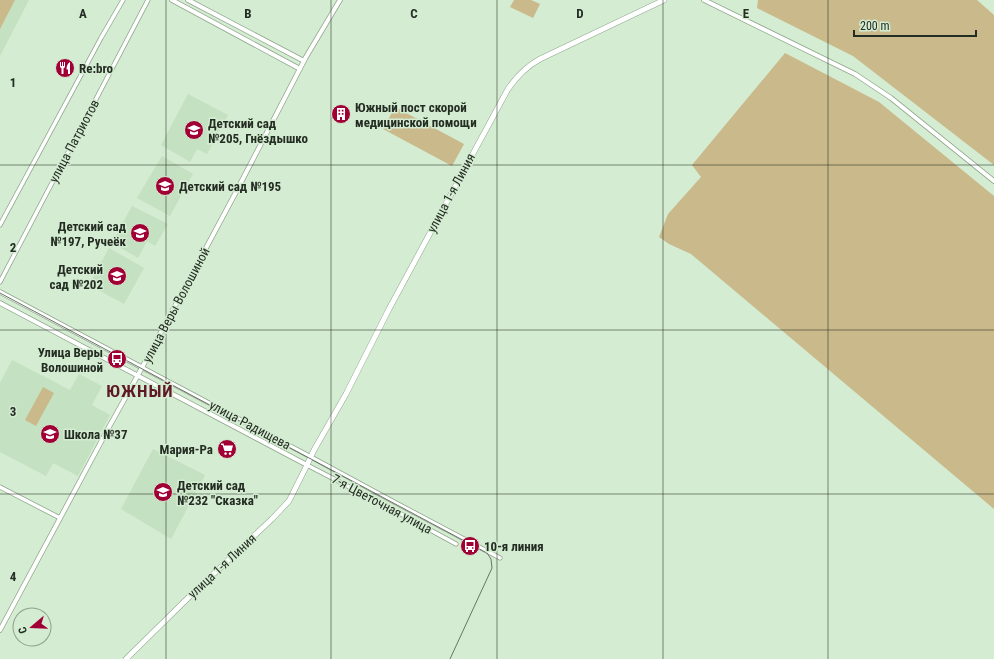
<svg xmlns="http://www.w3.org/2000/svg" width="994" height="659" viewBox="0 0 994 659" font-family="'Roboto Condensed',sans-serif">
  <rect width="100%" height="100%" fill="#d4ecd1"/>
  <!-- built -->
  <path fill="#c4e1c1" d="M0 0H29L0 56Z
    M188 94 228 115 207 154 197 149 190 162 161 145Z
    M162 156 193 174 170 216 137 198Z
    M132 206 168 224 155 246 147 241 138 258 112 243Z
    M109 248 144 268 124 304 89 285Z
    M12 360 70 390 79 374 102 386 92 405 110 415 78 476 53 463 46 476 0 452V383Z
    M153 449 205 475 171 539 121 509Z"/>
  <!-- green -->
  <path fill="#c9b98b" d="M0 0H15L0 29Z
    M514 0H531L540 4 533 18 510 7Z
    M758 0H977L994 15V165L853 56 757 8Z
    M785 53 879 102 994 196V509L691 254 669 244 659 237 668 214 701 177 692 165Z
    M395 107 464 144 452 166 383 129Z
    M43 387 54 393 36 426 25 420Z"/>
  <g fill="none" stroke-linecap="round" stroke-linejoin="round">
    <!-- minor casing -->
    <g stroke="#90a78d" stroke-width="5">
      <path id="minor" d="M0 225 101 38 123 0
        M0 282 148 0
        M143 368 311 457 396 503 500 558
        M307 465 388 507 456 544
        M0 487 60 518"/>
    </g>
    <!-- tertiary casing -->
    <g stroke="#90a78d" stroke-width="5.5">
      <path id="tertiary" d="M172 0 300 69
        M188 0 304 61
        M704 0 855 74 891 98 994 181
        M0 292 143 368
        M0 303 307 465
        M0 630 109 427 138 375 236 192 306 57 340 0"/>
    </g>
    <!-- secondary casing -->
    <g stroke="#90a78d" stroke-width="6">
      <path id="secondary" d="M126 659 189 597 272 519 289 501 307 465 314 450 346 394 389 309 508 89C517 76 527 66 540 59L664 0"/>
    </g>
    <!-- minor -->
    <use href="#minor" stroke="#fff" stroke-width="3.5"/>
    <!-- tertiary -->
    <use href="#tertiary" stroke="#fff" stroke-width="4"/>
    <!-- secondary -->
    <use href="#secondary" stroke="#fff" stroke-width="5"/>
    <!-- tram -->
    <path stroke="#677565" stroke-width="1" d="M0 293 487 553 491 559 492 568 450 659"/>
  </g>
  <!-- grid -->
  <path fill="none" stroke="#242d23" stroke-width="1" stroke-opacity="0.55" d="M166 0V659M331 0V659M497 0V659M663 0V659M828 0V659M0 165H994M0 330H994M0 494H994"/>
  <!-- icons -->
  <defs>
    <g id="restaurant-disc" transform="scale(1)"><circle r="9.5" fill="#a10035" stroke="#d4ecd1"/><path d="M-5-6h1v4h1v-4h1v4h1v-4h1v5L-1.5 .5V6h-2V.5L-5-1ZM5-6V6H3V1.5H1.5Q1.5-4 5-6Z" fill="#fff"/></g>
    <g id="building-disc" transform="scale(1)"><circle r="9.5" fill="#a10035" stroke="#d4ecd1"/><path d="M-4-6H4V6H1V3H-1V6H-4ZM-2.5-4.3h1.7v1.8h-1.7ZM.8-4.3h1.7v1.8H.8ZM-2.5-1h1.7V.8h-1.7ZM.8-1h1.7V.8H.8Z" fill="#fff"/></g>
    <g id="school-disc" transform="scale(1)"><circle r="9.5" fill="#a10035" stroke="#d4ecd1"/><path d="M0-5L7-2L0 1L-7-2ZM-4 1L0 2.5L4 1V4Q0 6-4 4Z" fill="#fff"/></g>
    <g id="bus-disc" transform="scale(1)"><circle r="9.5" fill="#a10035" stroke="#d4ecd1"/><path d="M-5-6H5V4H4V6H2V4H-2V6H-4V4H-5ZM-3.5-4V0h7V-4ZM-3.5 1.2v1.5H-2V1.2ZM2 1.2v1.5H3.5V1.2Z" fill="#fff"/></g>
    <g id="supermarket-disc" transform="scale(1)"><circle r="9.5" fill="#a10035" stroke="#d4ecd1"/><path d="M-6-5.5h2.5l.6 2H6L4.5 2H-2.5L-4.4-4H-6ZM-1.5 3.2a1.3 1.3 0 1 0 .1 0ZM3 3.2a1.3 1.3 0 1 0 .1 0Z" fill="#fff"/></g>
  </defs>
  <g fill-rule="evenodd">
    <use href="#restaurant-disc" x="65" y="68"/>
    <use href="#building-disc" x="341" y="114"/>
    <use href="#school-disc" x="194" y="130"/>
    <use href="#school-disc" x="165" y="186"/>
    <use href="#school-disc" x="140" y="233"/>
    <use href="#school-disc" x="117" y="276"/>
    <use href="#bus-disc" x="117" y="359"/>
    <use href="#school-disc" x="50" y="434"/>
    <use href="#supermarket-disc" x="227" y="449"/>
    <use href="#school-disc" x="163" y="492"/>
    <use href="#bus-disc" x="470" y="546"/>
  </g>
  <g text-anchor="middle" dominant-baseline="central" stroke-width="3" stroke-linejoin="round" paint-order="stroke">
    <!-- poi labels -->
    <g font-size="13" font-weight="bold" fill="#242d23" stroke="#d4ecd1" text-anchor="start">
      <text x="79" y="68">Re:bro</text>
      <text x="355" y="107">Южный пост скорой<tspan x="355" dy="15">медицинской помощи</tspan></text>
      <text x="208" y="123">Детский сад<tspan x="208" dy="15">№205, Гнёздышко</tspan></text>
      <text x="179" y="186">Детский сад №195</text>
      <text x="126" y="226" text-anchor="end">Детский сад<tspan x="126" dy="15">№197, Ручеёк</tspan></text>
      <text x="103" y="269" text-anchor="end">Детский<tspan x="103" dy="15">сад №202</tspan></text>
      <text x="103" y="352" text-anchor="end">Улица Веры<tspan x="103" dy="15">Волошиной</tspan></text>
      <text x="64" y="434">Школа №37</text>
      <text x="213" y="449" text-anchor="end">Мария-Ра</text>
      <text x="177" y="485">Детский сад<tspan x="177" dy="15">№232 "Сказка"</tspan></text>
      <text x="484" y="546">10-я линия</text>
    </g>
    <!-- street labels -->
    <g font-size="13" fill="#242d23" stroke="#d4ecd1">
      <text transform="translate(74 141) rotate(-62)">улица Патриотов</text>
      <text transform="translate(451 193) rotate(-62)">улица 1-я Линия</text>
      <text transform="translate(176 305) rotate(-62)">улица Веры Волошиной</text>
      <text transform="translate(250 425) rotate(28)">улица Радищева</text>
      <text transform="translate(382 504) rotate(28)">7-я Цветочная улица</text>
      <text transform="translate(222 566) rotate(-43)">улица 1-я Линия</text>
    </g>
    <!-- district labels -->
    <g font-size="17" font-weight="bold" letter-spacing="1" fill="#5e1925" stroke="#d4ecd1">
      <text x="140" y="391">ЮЖНЫЙ</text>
    </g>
  </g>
  <g font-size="13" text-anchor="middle" font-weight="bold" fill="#242d23" stroke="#d4ecd1" stroke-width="3" stroke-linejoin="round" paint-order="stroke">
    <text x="83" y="18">A</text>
    <text x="248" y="18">B</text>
    <text x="414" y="18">C</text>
    <text x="580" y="18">D</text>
    <text x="746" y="18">E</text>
    <text x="13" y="87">1</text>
    <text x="13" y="252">2</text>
    <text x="13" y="416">3</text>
    <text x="13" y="581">4</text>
  </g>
  <!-- north arrow -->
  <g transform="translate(32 627) rotate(251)"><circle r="19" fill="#d4ecd1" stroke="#8ea08b"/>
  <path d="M0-3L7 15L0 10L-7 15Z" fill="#a10035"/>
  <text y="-6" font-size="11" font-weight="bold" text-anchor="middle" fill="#242d23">С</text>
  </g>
  <!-- scale -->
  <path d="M854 30v6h122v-6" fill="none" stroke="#242d23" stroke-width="2"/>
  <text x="860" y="30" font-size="12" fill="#242d23" stroke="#d4ecd1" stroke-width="3" paint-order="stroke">200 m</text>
</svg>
